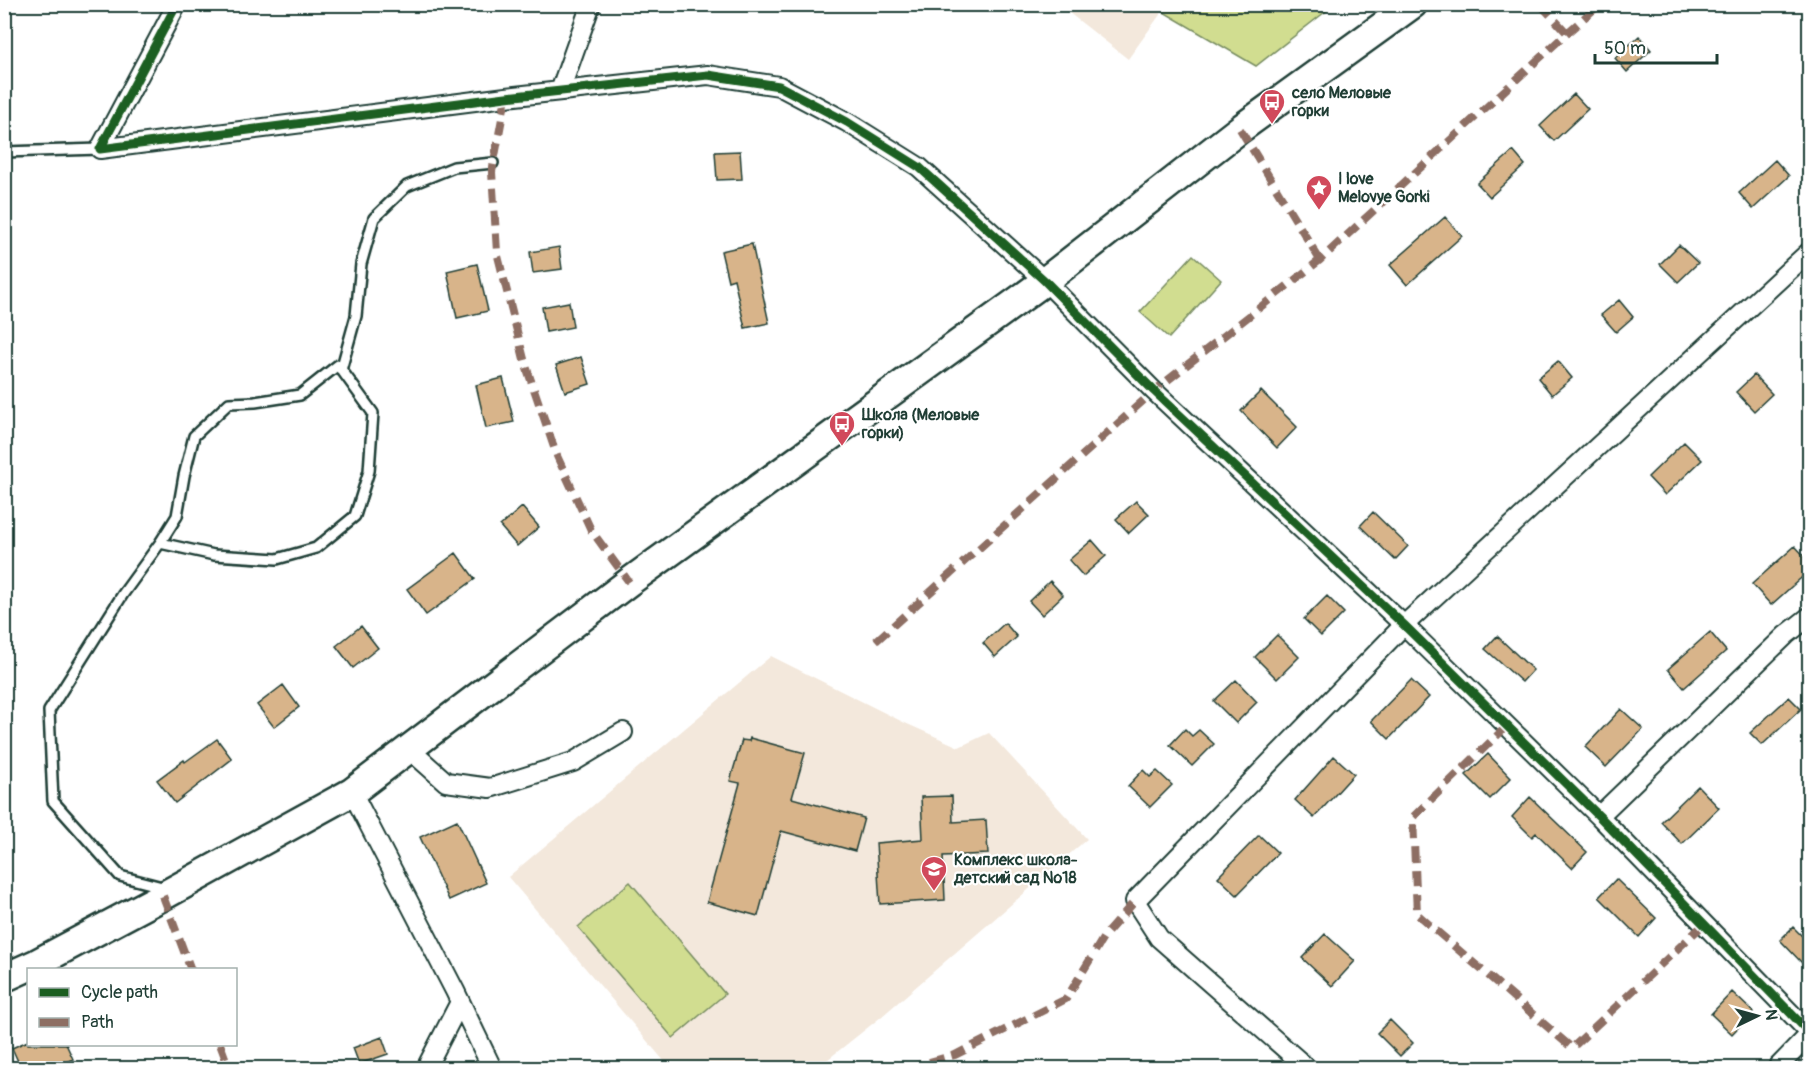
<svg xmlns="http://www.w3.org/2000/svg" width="1814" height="1073" viewBox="0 0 1814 1073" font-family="Pangolin,sans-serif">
  <rect width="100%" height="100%" fill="#fff"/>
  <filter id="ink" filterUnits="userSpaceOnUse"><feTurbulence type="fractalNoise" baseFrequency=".0167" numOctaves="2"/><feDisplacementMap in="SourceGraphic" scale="12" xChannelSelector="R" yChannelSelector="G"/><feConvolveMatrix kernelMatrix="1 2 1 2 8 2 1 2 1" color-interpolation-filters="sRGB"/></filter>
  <g filter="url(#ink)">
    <!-- built -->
    <path fill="#f3e8dc" d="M1059 5H1167L1128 59Z
      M771 656 905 723 959 747 989 733 1087 839 881 1017 817 1068H670L508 877Z"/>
    <!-- green -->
    <path fill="#d1dd90" stroke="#788d62" stroke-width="1.5" d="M1167 4H1334V5L1256 66 1162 11Z
      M1193 255 1221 280 1169 338 1140 312Z
      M630 882 725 994 673 1038 578 927Z"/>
    <!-- building -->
    <path fill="#d8b48a" stroke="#1f3d34" stroke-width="1.5" d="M1639 36 1651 50 1627 72 1615 58Z
      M1574 94 1588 109 1554 141 1540 126Z
      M740 151 742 179 717 180 715 152Z
      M1513 151 1525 165 1490 197 1477 183Z
      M1775 160 1789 176 1753 209 1739 193Z
      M1445 217 1462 236 1407 285 1390 265Z
      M752 244 769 323 745 328 734 279 728 281 721 251Z
      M1679 245 1698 263 1678 282 1660 264Z
      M559 247 562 269 533 273 530 252Z
      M477 264 488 311 457 318 447 271Z
      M1619 300 1633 317 1616 332 1601 315Z
      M569 302 573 327 546 332 542 307Z
      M581 357 590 384 565 392 556 365Z
      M1558 361 1572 378 1552 395 1538 378Z
      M1754 375 1772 394 1754 411 1736 392Z
      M503 378 514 422 486 428 476 385Z
      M1261 391 1297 427 1277 448 1241 411Z
      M1684 442 1702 460 1665 495 1648 477Z
      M1136 501 1149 514 1129 533 1116 519Z
      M522 507 539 527 517 546 500 526Z
      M1373 512 1408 546 1395 560 1360 526Z
      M1092 540 1106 556 1083 576 1069 560Z
      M1795 546 1809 561V571L1771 605 1752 584Z
      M456 553 475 579 426 615 407 589Z
      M1050 581 1063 595 1042 615 1029 601Z
      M1327 596 1344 613 1321 636 1304 619Z
      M1005 623 1017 637 995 657 983 643Z
      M361 626 378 648 353 668 336 646Z
      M1710 632 1726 651 1684 688 1668 669Z
      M1277 635 1299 657 1277 679 1255 657Z
      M1497 636 1533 670 1522 682 1485 649Z
      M1236 680 1257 702 1236 723 1214 701Z
      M1411 680 1429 697 1389 739 1371 721Z
      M283 685 299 707 274 727 257 705Z
      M1789 697 1801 709 1762 745 1750 733Z
      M1621 709 1643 729 1606 767 1585 747Z
      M1185 729 1192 736 1199 730 1214 744 1192 766 1170 745Z
      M750 738 805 753 792 798 864 818 855 851 781 831 758 916 707 902 740 783 730 781 742 740 749 741Z
      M217 739 232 759 175 803 157 780 184 760 185 762Z
      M1488 754 1511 778 1490 799 1466 775Z
      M1334 756 1354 774 1314 818 1295 800Z
      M1143 770 1150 777 1157 771 1172 785 1150 807 1128 786Z
      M1698 786 1719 808 1682 844 1661 822Z
      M952 796 953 822 986 820 988 854 943 856 945 900 880 904 876 843 923 839 921 797Z
      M1530 797 1587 852 1572 868 1536 833 1532 837 1512 817Z
      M457 820 486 883 449 900 420 837Z
      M1259 835 1278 853 1237 895 1218 877Z
      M1616 879 1656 918 1639 937 1599 897Z
      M1793 927 1809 943V956L1802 963 1780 940Z
      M1325 934 1355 961 1332 986 1302 958Z
      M1732 992 1753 1012 1732 1034 1711 1014Z
      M1390 1020 1413 1043 1400 1056 1377 1033Z
      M382 1037 388 1054 359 1064 353 1048Z
      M28 1041V1044H66L73 1059 52 1068H21L12 1048Z"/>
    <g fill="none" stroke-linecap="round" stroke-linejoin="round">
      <!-- lane casing -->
      <g stroke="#1f3d34" stroke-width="14">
        <path id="lane" d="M4 152 100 149
          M341 370 356 316 361 264 374 218 407 186 454 167 493 163
          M160 543 177 516 184 476 194 436 229 403 255 402 300 395 338 365 373 413 369 471 355 516 316 548 277 559 214 555 160 543 123 594 49 711 53 801 120 876 166 888"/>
      </g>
      <!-- street casing -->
      <g stroke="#1f3d34" stroke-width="22">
        <path id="street" d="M177 4 100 149 506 97 708 75 779 86 847 122 919 167 1045 281 1154 391 1404 625 1599 816 1810 1033
          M560 91 591 4
          M409 749 446 782 490 788 573 762 623 732
          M352 792 455 991 492 1068
          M1599 816 1786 635 1810 616
          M426 1068 460 1002
          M1307 1068 1159 938 1135 901 1404 625 1810 251
          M1777 1068 1810 1034"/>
      </g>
      <!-- secondary casing -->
      <g stroke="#1f3d34" stroke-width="32">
        <path id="secondary" d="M4 978 37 963 163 896 352 792 629 582 1045 281 1240 129 1413 4"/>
      </g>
      <!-- lane -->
      <use href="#lane" stroke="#fff" stroke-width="9"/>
      <!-- street -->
      <use href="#street" stroke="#fff" stroke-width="18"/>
      <!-- secondary -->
      <use href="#secondary" stroke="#fff" stroke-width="27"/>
      <!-- quiet -->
      <path stroke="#8d6e63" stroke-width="8" stroke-dasharray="15 8" stroke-linecap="butt" d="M1540 4 1567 33
        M506 97 492 172 497 252 525 363 557 456 591 530 629 582
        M1240 129 1320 260
        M876 641 1154 391 1320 260 1567 33 1600 4
        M1507 726 1413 817 1417 914 1572 1048 1704 924
        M163 896 191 970
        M220 1044 229 1068
        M907 1068 955 1055 1066 999 1105 935 1135 901"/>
      <!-- cycleway casing -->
      <g stroke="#fff" stroke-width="13">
        <path id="cycleway" d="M177 4 100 149 506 97 708 75 779 86 847 122 919 167 1045 281 1154 391 1404 625 1599 816 1810 1033"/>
      </g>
      <!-- cycleway -->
      <use href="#cycleway" stroke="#1b5e20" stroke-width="9"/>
    </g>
  </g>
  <!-- icons -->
  <defs>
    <g id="bus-pin" transform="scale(1.35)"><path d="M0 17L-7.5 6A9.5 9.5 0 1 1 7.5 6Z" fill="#d1495b" stroke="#fff"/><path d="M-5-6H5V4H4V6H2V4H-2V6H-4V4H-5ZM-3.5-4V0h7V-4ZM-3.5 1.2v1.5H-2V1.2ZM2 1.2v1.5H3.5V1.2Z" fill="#fff"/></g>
    <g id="sight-pin" transform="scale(1.35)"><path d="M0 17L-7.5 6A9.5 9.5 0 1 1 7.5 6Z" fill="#d1495b" stroke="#fff"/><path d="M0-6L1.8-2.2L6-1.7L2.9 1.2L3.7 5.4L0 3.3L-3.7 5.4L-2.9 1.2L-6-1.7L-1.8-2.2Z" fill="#fff"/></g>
    <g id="school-pin" transform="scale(1.35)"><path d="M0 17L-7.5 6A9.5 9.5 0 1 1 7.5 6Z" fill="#d1495b" stroke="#fff"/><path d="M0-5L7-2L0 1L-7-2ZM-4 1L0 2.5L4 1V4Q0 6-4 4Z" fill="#fff"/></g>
  </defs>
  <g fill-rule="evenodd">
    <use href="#bus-pin" x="1272" y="102"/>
    <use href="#sight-pin" x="1319" y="188"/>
    <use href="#bus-pin" x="842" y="424"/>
    <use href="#school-pin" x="934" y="869"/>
  </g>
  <g text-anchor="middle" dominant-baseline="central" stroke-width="4.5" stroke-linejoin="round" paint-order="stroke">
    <!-- poi labels -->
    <g font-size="16" font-weight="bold" fill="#1f3d34" stroke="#fff" text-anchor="start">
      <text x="1292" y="93">село Меловые<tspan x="1292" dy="18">горки</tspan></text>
      <text x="1338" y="179">I love<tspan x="1338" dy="18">Melovye Gorki</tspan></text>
      <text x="862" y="415">Школа (Меловые<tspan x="862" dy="18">горки)</tspan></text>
      <text x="954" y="860">Комплекс школа-<tspan x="954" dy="18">детский сад №18</tspan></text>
    </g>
  </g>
  <!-- margin -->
  <rect width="1814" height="1073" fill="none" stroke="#fff" stroke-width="24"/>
  <rect x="12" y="12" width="1790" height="1049" fill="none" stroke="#1f3d34" stroke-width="2" filter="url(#ink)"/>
  <!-- legend -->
  <rect x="27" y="968" width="210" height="78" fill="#ffffff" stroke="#a5b1ae" stroke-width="1.5"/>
  <rect x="39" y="988" width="30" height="9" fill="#1b5e20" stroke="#a5b1ae" stroke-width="1.5"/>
  <text x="81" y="998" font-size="18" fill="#1f3d34">Cycle path</text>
  <rect x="39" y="1018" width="30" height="9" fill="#8d6e63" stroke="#a5b1ae" stroke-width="1.5"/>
  <text x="81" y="1028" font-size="18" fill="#1f3d34">Path</text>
  <!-- north arrow -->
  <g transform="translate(1757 1016) rotate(85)" stroke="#ffffff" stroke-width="4.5" paint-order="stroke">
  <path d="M0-4.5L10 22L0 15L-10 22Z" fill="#1f3d34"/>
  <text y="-9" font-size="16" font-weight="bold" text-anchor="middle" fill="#1f3d34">N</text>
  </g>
  <!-- scale -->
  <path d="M1595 54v9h122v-9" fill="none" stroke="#1f3d34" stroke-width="3"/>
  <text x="1604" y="54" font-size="18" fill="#1f3d34" stroke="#ffffff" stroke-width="4.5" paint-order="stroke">50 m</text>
</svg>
